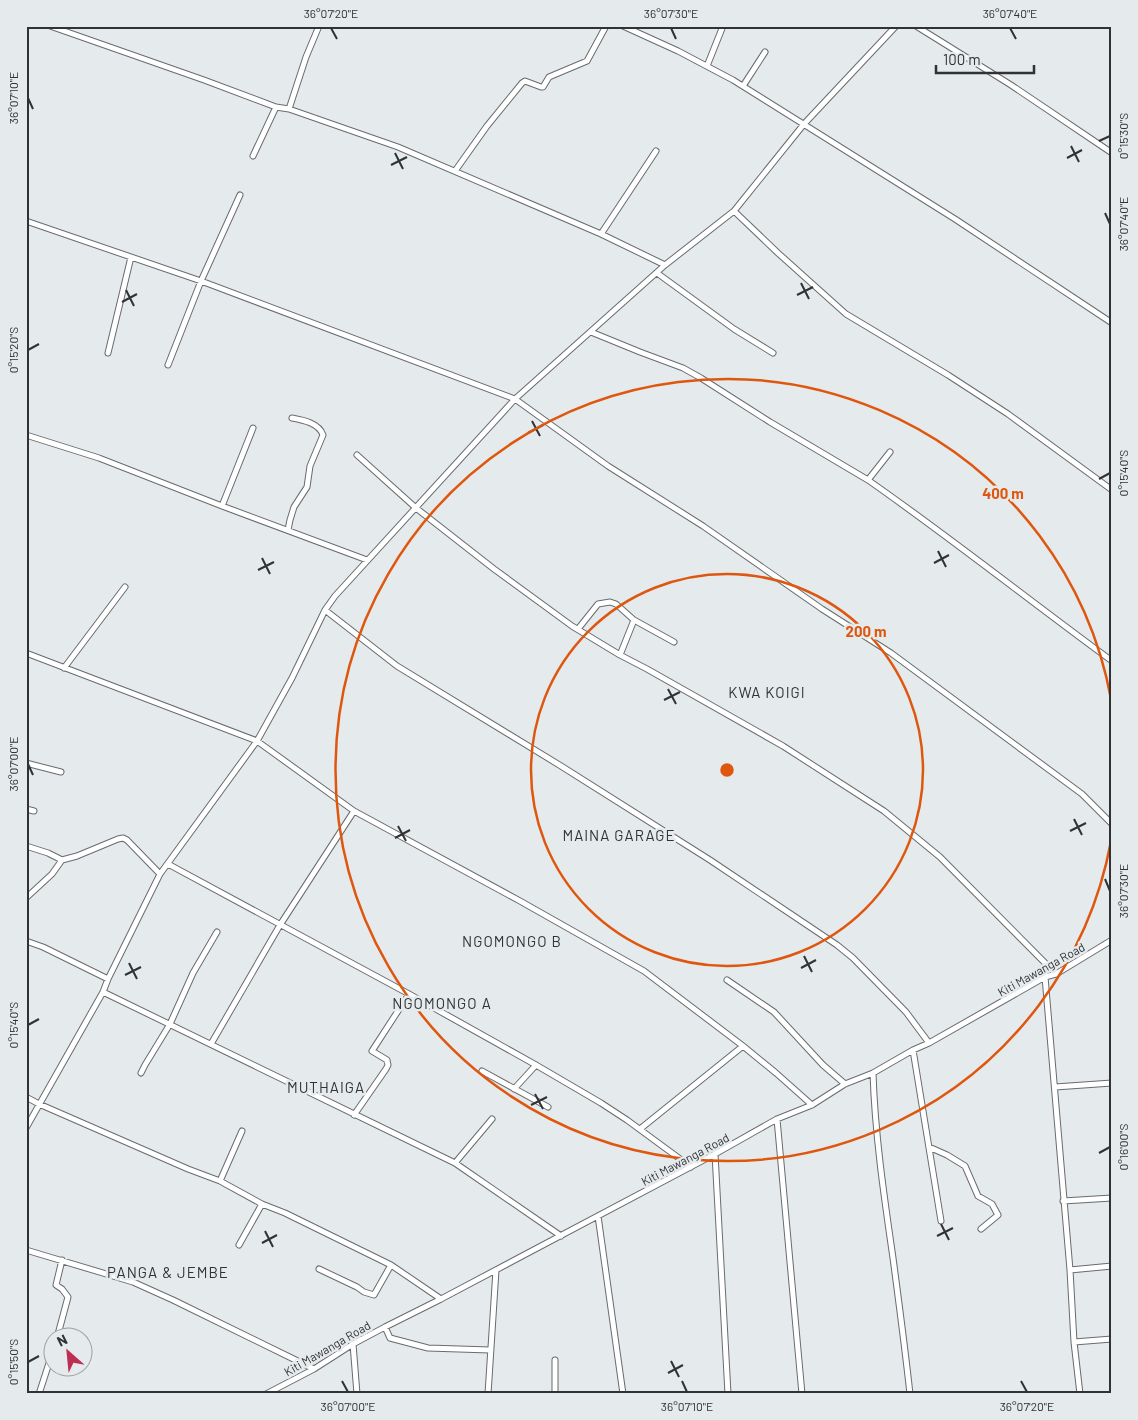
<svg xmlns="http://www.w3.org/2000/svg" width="1138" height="1420" viewBox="0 0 1138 1420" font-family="Barlow,sans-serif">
  <rect width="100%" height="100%" fill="#e5eaed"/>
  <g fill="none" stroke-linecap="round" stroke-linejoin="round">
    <!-- street casing -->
    <g stroke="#676c6e" stroke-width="7">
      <path id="street" d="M50 26 204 80 276 107 289 109 398 147 601 234 665 265
        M623 26 678 51 733 80 955 219 1112 323
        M916 26 1011 85 1112 153
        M707 66 723 26
        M743 86 765 52
        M289 109 306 57 319 26
        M253 156 276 107
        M455 171 487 126 522 83 525 81 541 87H543L549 77 587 61 606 26
        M734 211 779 254 846 314 948 375 1008 414 1112 490
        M26 221 201 281 515 399 608 466 703 526 822 609 891 653 1082 794 1112 824
        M601 234 656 151
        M657 273 734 329 773 353
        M591 332 640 352 683 368 701 378 770 422 868 480 890 452
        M108 353 131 257
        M168 365 201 281 240 195
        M26 435 99 458 222 506 367 560
        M357 455 416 508 494 569 572 626 620 655 647 669 783 746 884 811 940 857 1056 974
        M868 480C951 538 1030 601 1112 661
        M222 506 253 428
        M288 530 290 520 294 507 307 487 310 466 323 435C319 423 303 420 292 418
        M325 610 397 666 561 766 710 860 837 945 853 958 906 1012 929 1043
        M578 629 598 604 610 602 616 604 634 620 674 642
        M26 653 257 741 354 811
        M620 655 634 620
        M64 668 125 587
        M26 763 61 772
        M26 809 34 811
        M26 846 48 853 62 860 77 856 118 839 123 838 127 840 160 874
        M168 864 409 994 536 1065 601 1103 627 1120 691 1167
        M26 898 52 874 62 860
        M26 941 43 947 108 979
        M1045 977 1070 1270 1074 1342 1080 1394
        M727 980 774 1012 823 1065 845 1084
        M103 992 455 1163 561 1236
        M211 1044 280 925 354 811 520 901 644 971 743 1046 776 1073 812 1105
        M913 1050 941 1221
        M482 1071 548 1107
        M141 1073 145 1065 170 1024 193 973 217 932
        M873 1073C875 1135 884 1196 893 1258 899 1303 905 1348 910 1394
        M1055 1087 1112 1083
        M514 1089 536 1065
        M26 1097 39 1104 188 1169 220 1181 262 1204 285 1213 391 1265 441 1299
        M354 1115 386 1069 388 1065 387 1060 372 1051 409 994
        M777 1119 802 1394
        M26 1128 103 992 108 979 160 874 257 741 292 678 325 610 335 596 515 399 665 265 734 211 804 124 896 26
        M640 1129 743 1046
        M929 1147 947 1155 965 1166 978 1196 992 1204 998 1215 981 1229
        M715 1154 728 1394
        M455 1163 492 1119
        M220 1181 242 1131
        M1063 1201 1112 1198
        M598 1216 623 1394
        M239 1245 262 1204
        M26 1250 133 1282 173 1300 314 1369
        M319 1269 357 1287 364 1292 374 1295 391 1265
        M1070 1270 1112 1266
        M385 1327 390 1338 428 1348 490 1350
        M57 1338 68 1297 62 1289 56 1285 62 1260
        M1074 1342 1112 1339
        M353 1344 357 1394
        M555 1360V1394
        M39 1394 50 1360
        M266 1394 314 1369 353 1344 385 1327 441 1299 715 1154 777 1119 812 1105 845 1084 873 1073 913 1050 929 1043 1045 977 1056 974 1112 940
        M488 1394 496 1270"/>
    </g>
    <!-- street -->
    <use href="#street" stroke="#fff" stroke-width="5"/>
  </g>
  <!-- ticks -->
  <path fill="none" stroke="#303233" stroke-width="2" d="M331 28 337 39M671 28 676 39M1010 28 1016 39M28 98 33 109M1099 141 1110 136M1071 146 1079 162M395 153 403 169M1067 158 1082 150M391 165 407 157M1105 213 1110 224M801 283 809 299M126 290 134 306M797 295 813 287M122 302 137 294M28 350 39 344M532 421 540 436M528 433 543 425M1099 479 1110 473M938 551 946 567M262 558 270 574M934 563 949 555M258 570 274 562M668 689 676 704M664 700 680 692M28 764 33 775M1074 819 1082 835M398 826 406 841M1070 831 1086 823M395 838 410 830M1105 879 1110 891M804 956 812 972M129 963 137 979M801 968 816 960M125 975 141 967M28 1025 39 1019M535 1094 543 1109M531 1105 547 1097M1099 1153 1110 1147M941 1224 949 1240M265 1231 273 1247M937 1236 953 1228M262 1243 277 1235M671 1361 679 1377M28 1362 39 1356M668 1373 683 1365M342 1381 348 1392M682 1381 687 1392M1021 1381 1027 1392"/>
  <!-- distance rings -->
  <g fill="none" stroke="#df570e" stroke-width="2.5">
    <circle cx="727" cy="770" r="196"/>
    <path d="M1111 841A391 391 0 1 1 1111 699"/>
  </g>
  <g text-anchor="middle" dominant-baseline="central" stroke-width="5" stroke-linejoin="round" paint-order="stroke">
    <!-- street labels -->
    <g font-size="12" fill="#303233" stroke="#e5eaed">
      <text transform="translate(1041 969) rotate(-29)">Kiti Mawanga Road</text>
      <text transform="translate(685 1159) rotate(-28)">Kiti Mawanga Road</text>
      <text transform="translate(327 1348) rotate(-30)">Kiti Mawanga Road</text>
    </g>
    <!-- quarter labels -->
    <g font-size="15" letter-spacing="1" fill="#303233" stroke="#e5eaed">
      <text x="767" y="692">KWA KOIGI</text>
      <text x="619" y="835">MAINA GARAGE</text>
      <text x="512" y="941">NGOMONGO B</text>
      <text x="442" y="1003">NGOMONGO A</text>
      <text x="326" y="1087">MUTHAIGA</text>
      <text x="168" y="1272">PANGA &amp; JEMBE</text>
    </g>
  </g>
  <circle cx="727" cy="770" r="8" fill="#df570e" stroke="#e5eaed" stroke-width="2.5"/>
  <g font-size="15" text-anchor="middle" font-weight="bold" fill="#df570e" stroke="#e5eaed" stroke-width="5" stroke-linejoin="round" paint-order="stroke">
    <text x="1003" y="499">400 m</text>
    <text x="866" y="637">200 m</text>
  </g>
  <!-- border -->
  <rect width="1138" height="1420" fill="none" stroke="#e5eaed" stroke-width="55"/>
  <!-- north arrow -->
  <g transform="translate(68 1352) rotate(333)"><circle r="24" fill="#e5eaed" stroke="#9da0a3"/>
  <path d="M0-4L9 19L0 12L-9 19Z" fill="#be2e52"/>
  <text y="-8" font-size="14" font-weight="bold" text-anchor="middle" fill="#303233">N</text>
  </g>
  <!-- scale -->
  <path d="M936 65v8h98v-8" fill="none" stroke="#303233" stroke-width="2.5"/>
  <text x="943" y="65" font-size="15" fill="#303233" stroke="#e5eaed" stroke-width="4" paint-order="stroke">100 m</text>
  <rect x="28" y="28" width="1082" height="1364" fill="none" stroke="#303233" stroke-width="2"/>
  <g font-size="12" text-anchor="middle" fill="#303233">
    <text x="331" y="18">36°07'20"E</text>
    <text x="671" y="18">36°07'30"E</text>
    <text x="1010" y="18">36°07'40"E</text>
    <text transform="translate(14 98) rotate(-90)" y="4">36°07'10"E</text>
    <text transform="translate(1124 136) rotate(-90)" y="4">0°15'30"S</text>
    <text transform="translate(1124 224) rotate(-90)" y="4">36°07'40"E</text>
    <text transform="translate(14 350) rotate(-90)" y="4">0°15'20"S</text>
    <text transform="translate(1124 473) rotate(-90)" y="4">0°15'40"S</text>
    <text transform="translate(14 764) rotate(-90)" y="4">36°07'00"E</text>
    <text transform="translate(1124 891) rotate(-90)" y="4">36°07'30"E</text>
    <text transform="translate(14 1025) rotate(-90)" y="4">0°15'40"S</text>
    <text transform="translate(1124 1147) rotate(-90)" y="4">0°16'00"S</text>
    <text transform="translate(14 1362) rotate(-90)" y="4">0°15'50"S</text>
    <text x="348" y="1411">36°07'00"E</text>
    <text x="687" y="1411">36°07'10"E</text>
    <text x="1027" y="1411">36°07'20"E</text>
  </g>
</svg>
